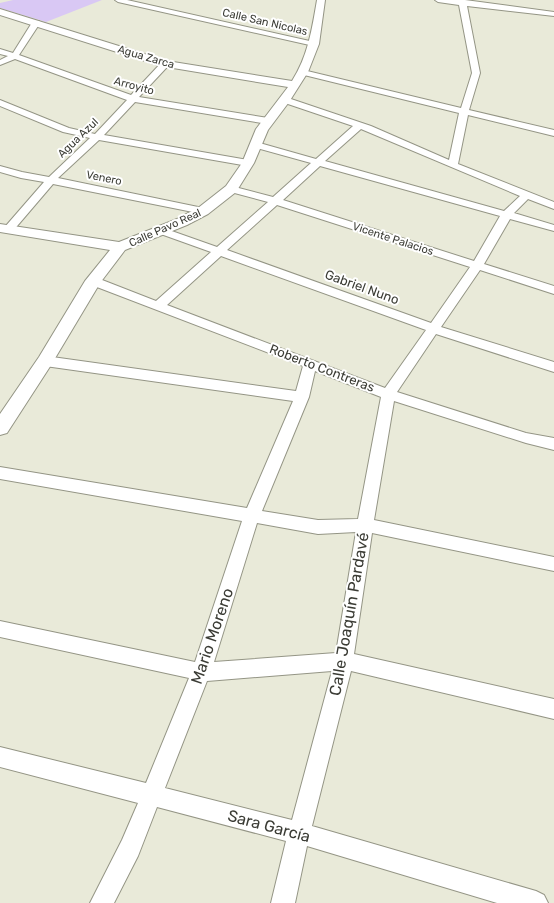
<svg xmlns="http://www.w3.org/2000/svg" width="554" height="903" viewBox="0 0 554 903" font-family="Rubik,sans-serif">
  <rect width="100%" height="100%" fill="#e9ead9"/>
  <!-- green -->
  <path fill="#d9c8f4" d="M13 0H102L46 22 0 8V3Z"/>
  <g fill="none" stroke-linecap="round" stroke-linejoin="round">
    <!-- minor casing -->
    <g stroke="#949585" stroke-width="2">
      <path id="minor" d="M115 0H127L314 42 318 44 314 46 118 2Z
        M435 0H465L554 12V16L467 6 480 73 469 110 554 130V136L468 115 458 164 554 202V209L528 199 514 213 554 225V231L510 219 484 264 554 286V294L480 270 441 327 554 362V372L436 334 397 392 526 433 554 438V450L526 443 394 401 374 520 554 557V571L372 533 354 654 554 699V719L351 671 312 826 536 891 544 895 548 903H497L307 846 295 903H271L286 841 157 807 138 856 114 903H90L122 840 138 803 0 767V747L146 783 189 678 0 637V621L195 662 242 521 0 479V467L247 508 293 401 45 366 40 364 38 361 40 358 45 356 296 391 303 366 89 284 87 281 89 278H97L156 301 211 252 158 233 156 231 158 229H166L217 247 268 202 227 191 226 189 227 187 231 186 273 197 311 163 253 147 251 145 253 143 256 142 316 159 353 126 282 102 281 100 282 98H288L371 126 449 160 459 113 300 74 299 72 303 70 461 108 472 73 459 5 438 2ZM361 129 520 196 504 211 325 161ZM320 166 500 216 474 261 283 200ZM277 205 470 267 431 323 227 250ZM221 256 426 330 385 388 167 305ZM315 371 381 397 358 519 318 520 262 511 309 397ZM257 523 318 534 356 532 336 653 214 662ZM332 671 292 820 165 788 207 681Z
        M33 21H39L40 23 19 55 131 95 162 62H168V66L139 97 268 118 273 121 268 124 135 102 104 135 248 160 253 163 248 166 99 140 58 178 203 208 208 211 203 214 53 184 12 232H4L2 230 4 228 44 182 21 178 0 172V166L22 172 49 177 90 138 63 132 0 106V100L69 128 95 134 127 100 15 59 0 65V60L8 56 0 54V49L13 53Z"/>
    </g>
    <!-- tertiary casing -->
    <g stroke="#949585" stroke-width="2">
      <path id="tertiary" d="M317 0H325L319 44 308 72 289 102 268 130 254 163 236 192 208 214 187 225 125 250 100 283 51 365 7 433 0 435V414L39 357 85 281 110 250 0 232V224L119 242 177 219 198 208 226 186 242 163 256 129 288 87 161 66 0 15V9L167 61 292 81C308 56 312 29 317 0Z"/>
    </g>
    <!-- minor -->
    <use href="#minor" fill="#fff" fill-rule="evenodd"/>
    <!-- tertiary -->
    <use href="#tertiary" fill="#fff" fill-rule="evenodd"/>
  </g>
  <g text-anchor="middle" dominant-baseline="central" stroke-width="4" stroke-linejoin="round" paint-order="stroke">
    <!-- far-street labels -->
    <g font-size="11" fill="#3b3c35" stroke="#fff">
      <text transform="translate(265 22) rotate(13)">Calle San Nicolas</text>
      <text transform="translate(146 57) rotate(16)">Agua Zarca</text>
      <text transform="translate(134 86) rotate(15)">Arroyito</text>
      <text transform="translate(78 138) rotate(-44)">Agua Azul</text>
      <text transform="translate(104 178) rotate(11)">Venero</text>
      <text transform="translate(165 228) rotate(-24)">Calle Pavo Real</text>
      <text transform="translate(393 239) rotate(18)">Vicente Palacios</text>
    </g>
    <!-- street labels -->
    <g font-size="13" fill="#3b3c35" stroke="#fff">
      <text transform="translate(362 287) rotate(20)">Gabriel Nuno</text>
      <text transform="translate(322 368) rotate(21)">Roberto Contreras</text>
    </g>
    <!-- near-street labels -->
    <g font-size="16" fill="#3b3c35" stroke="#fff">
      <text transform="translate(349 614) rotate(-80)">Calle Joaquín Pardavé</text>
      <text transform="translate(212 636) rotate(-71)">Mario Moreno</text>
      <text transform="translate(269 826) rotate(15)">Sara García</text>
    </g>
  </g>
</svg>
